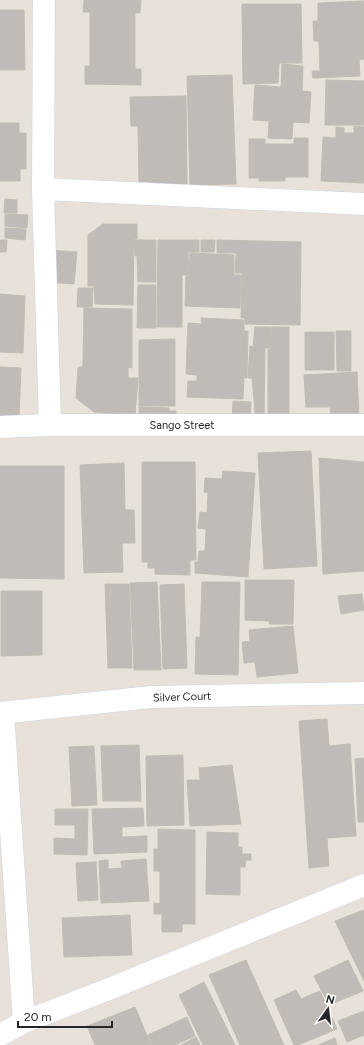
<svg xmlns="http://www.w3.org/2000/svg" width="364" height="1045" viewBox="0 0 364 1045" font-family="Figtree,sans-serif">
  <rect width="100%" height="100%" fill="#e8e1d9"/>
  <!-- building -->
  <path fill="#c0bbb6" stroke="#c2bcb3" d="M84 0H141L140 13H135V69H141V85L85 84V66H90V12H83Z
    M364 1V59L359 60 360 76 313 78 312 71H320L319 41H314L313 21H318V3Z
    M242 4H301L302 63H279L278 83 243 84Z
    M0 10H24L25 70H0Z
    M282 64 303 66 302 91 311 92 309 123 293 122 292 139 268 138 269 121 253 120 255 85 281 87Z
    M232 75 236 184 190 185 187 76Z
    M326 80 364 81V125H325Z
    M186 96 187 184 139 185 138 126H131L130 97Z
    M0 123H19V133H26V169H20V181H0Z
    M354 126 364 127V183L321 181 323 137 336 138V127L344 128V133H354Z
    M294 138H308V177H285V181H259V178H249V139H265V144H294Z
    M5 199 17 200V213H4Z
    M5 214 28 215 27 228 5 226Z
    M103 224H137V239H134L133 305 95 304 94 286H88V235Z
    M5 228 26 229 25 240 5 238Z
    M0 240H7L6 252H0Z
    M134 240H156V282H138L137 256H135Z
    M158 240H199V252H188L189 275H182V327H157Z
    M201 240H215L214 252H201Z
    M217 240 301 242 300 325 245 324V318H241L242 273H235L236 253H217Z
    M48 250 77 252 74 284 46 282Z
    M190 253 234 255V275H241L240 308 185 306 186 276H189Z
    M138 285H156V328H137Z
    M78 288H93L92 307H77Z
    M0 294 25 296 23 353 0 352Z
    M84 308 132 309V368L128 367V378H138L135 416 94 412 76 398 78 368 83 366Z
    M201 318 244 320V331H248L247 378H244L243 399 187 397 188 381H197V375L186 374 188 323 202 324Z
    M255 327H270L271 348H265L264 422 256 423 252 378H248L250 346 253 347Z
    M271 327H289V424L268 423V349H271Z
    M336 331H351V371H337Z
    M305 332H334V370H305Z
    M175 339V406H139V340Z
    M0 367 21 368 19 418 0 417Z
    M357 372 359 419 331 421 330 407H306L304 375Z
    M233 401 251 402 250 424H232Z
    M139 407 169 408V411H176V424H139Z
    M311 451 317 566 264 569 258 453Z
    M319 458 364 462V571L323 574Z
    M142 462H195L196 560H190V575L155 574V568H148V562H142Z
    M124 463 125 510H134L135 543H122L123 572 84 573 80 465Z
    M0 466H64V579L0 578Z
    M223 471 255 473 248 577 195 573V562H198L199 551H205L206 529 198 528 200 512 207 513 208 493 204 492 205 478 222 479Z
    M245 580H294L293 624H269V621L245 620Z
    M157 582 161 670H134L130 583Z
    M202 582H240L238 675 195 674 196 637 200 638Z
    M105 584H129L132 668H108Z
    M184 584 187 668 163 669 160 585Z
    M1 591H42V655L1 656Z
    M362 594 364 610 341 614 338 596Z
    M293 626 298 673 257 677 255 662 244 663 242 642 250 641 249 630Z
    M327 719 329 746 350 744 356 836 327 838 329 866 309 868 299 721Z
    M139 745 141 801H103L101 746Z
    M94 746 97 805 72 806 69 747Z
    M183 755 184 825 147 826 146 756Z
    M364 758V822H358L355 759Z
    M232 765 241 824 190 826 187 780H200L199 768Z
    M143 808 144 826 122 827V837L147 836V852L94 854 92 809Z
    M55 809H88L87 855 54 854V838L75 839V825H55Z
    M158 829 195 830V924H182V932H162V914H154V903L160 904V871H154V849H158Z
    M207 832 238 833V847H242V854H251V860H246L245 867H240V895L206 894Z
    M146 859 149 901 101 903 99 861 108 860V869L122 868 121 861Z
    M96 862 98 900 78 901 76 863Z
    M364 910V981L335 921Z
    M130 915 132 955 64 957 62 918Z
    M246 960 284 1045H240L209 975Z
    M348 960 363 991 329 1005 314 976Z
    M204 982 235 1045H203L179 995Z
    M296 990 301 999 320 991 337 1029 298 1045H294L274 1000Z
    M135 1007 151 1045H95L87 1026Z
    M364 1011V1035L347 1042 338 1021Z
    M187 1017 195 1036 175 1045H152L148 1035Z
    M196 1037 200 1045H181Z
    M335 1038 337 1045H318Z"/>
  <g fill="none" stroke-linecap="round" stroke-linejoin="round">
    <!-- minor casing -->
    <g stroke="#cfd2de" stroke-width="23">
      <path id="minor" d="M44 0 43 189 50 425
        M43 189 364 204
        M0 427 50 425H364
        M0 713 151 697 364 693
        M3 713 24 1022
        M0 1035 24 1022 109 989 364 885"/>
    </g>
    <!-- minor -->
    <use href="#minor" stroke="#fff" stroke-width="22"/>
  </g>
  <g text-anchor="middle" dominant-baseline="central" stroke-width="3" stroke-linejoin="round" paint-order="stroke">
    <!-- street labels -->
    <g font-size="11" fill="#262626" stroke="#fff">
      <text x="182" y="425">Sango Street</text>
      <text transform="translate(182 697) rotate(-2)">Silver Court</text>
    </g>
  </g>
  <!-- north arrow -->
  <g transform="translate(328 1009) rotate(14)" stroke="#ffffff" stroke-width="3" paint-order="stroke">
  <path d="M0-3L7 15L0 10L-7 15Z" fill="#262626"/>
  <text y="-6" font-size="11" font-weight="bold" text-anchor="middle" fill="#262626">N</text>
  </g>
  <!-- scale -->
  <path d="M18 1021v6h94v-6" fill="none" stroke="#262626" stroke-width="2"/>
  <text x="24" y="1021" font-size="12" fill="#262626" stroke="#ffffff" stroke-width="3" paint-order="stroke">20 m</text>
</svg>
